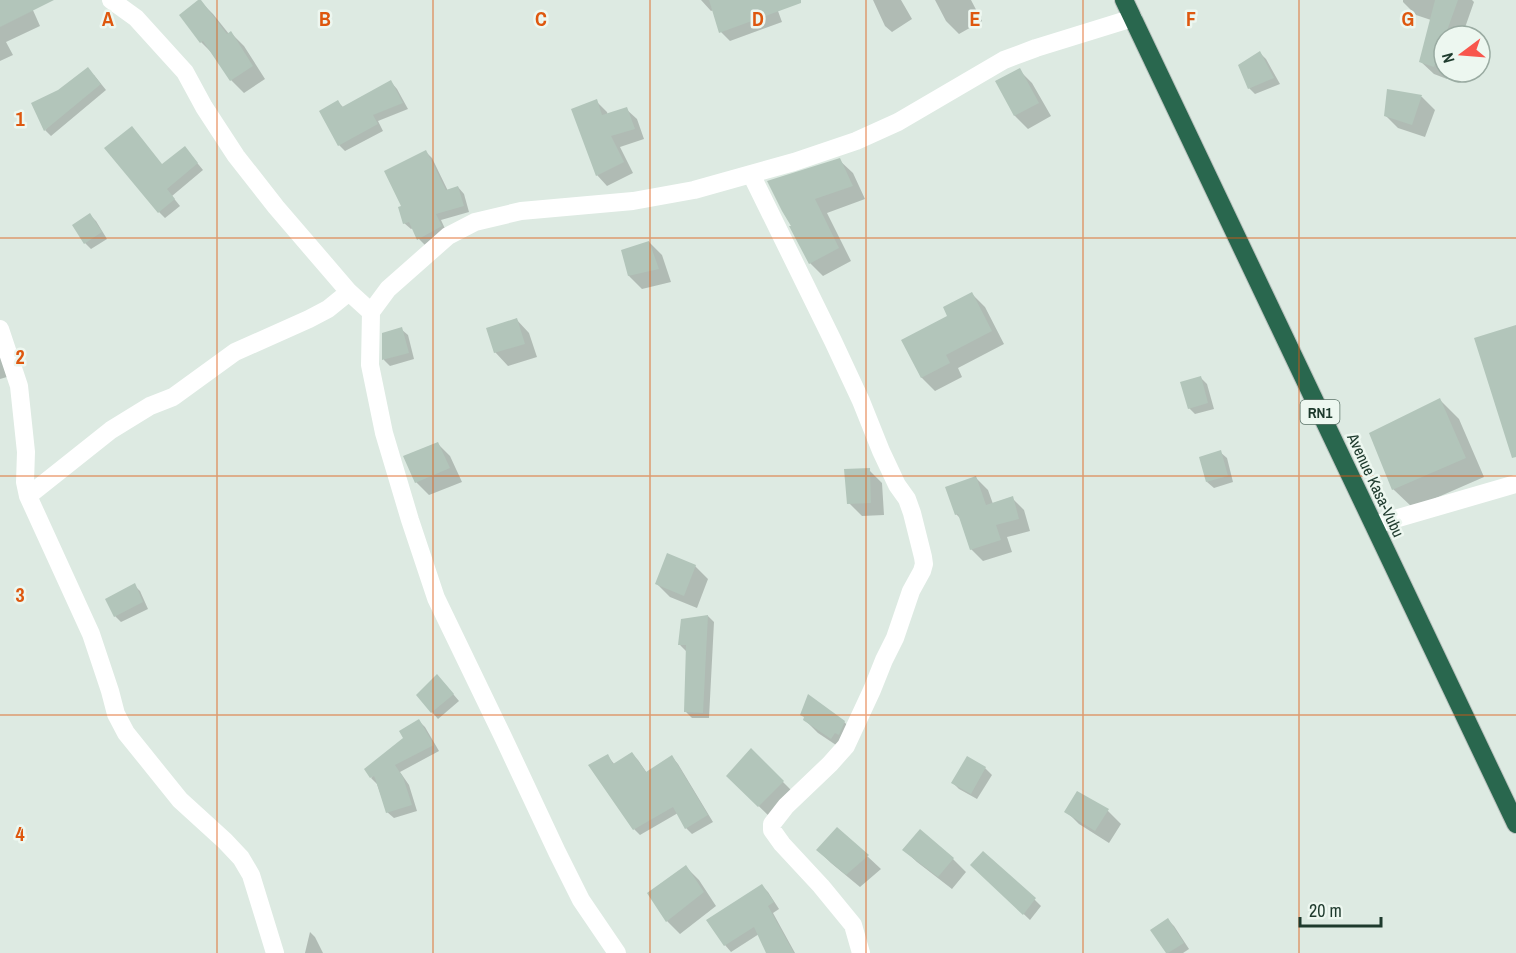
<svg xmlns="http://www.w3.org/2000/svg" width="1516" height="953" viewBox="0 0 1516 953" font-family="'Archivo Narrow',sans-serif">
  <rect width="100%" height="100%" fill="#ddeae2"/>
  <!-- shadow -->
  <path fill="#0003" d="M10 0H24L32 8 40 26 6 42 13 55 0 61V5Z
    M701 0H774L782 22 730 41 721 32 714 10 711 11Z
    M873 0H901L912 19 892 32 885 26Z
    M935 0H971L982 21 959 34 946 21Z
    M1403 0H1472L1474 2 1462 36H1444V72H1449L1447 79 1434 74 1420 61 1431 20 1416 15 1403 2Z
    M200 1 213 14 229 34 231 33 244 46 265 79 244 93 231 80 213 54 201 42Z
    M1260 53 1266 59 1280 84 1255 94 1249 88Z
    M1019 70 1032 83 1051 116 1028 129 1015 116 997 82Z
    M94 75 106 90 51 136 45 130Z
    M391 82 397 89 408 109 378 121 383 131 345 151 339 145 338 102 344 108Z
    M1389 90 1422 97 1435 110 1425 137 1398 128 1385 115Z
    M596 101 607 112 608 115 626 109 637 119 644 139 620 147 633 173 607 186 597 175Z
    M185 148 203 170 172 196 180 206 165 218 159 212 163 166Z
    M426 152 432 158 448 191 458 187 464 194 469 212 441 220 447 233 425 245 419 239 413 228 411 229 404 223 403 207Z
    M839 160 853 173 865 199 827 213 851 261 823 276 810 263 791 227Z
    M90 215 96 221 107 239 91 249 85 243Z
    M649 242 662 255 671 282 642 289 629 276 623 251Z
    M972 294 985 307 1004 344 958 368 962 377 935 391 922 378 903 341 949 316Z
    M516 319 529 333 537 357 508 366 495 352Z
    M401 329 408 335 414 359 390 366 384 360 383 334Z
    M0 355 7 377 0 379Z
    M1200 377 1207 384 1214 409 1195 414 1189 408Z
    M1440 400 1459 419 1484 477 1413 508 1393 489Z
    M437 443 450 456 462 482 429 495 416 482Z
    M1220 452 1227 458 1233 482 1214 488 1207 482Z
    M869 470 882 483 884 515 862 516 849 503Z
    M976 478 988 490 993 504 1012 498 1024 510 1030 531 1007 537 1012 552 983 561 971 549 961 519 956 514Z
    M695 566 708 579 697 608 670 597 657 584Z
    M134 585 140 591 148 609 121 622 115 616Z
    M708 616 714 622 709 718H692L686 712V651L680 645Z
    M443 682 459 701 438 719 418 695Z
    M805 720 844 722 858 735 845 751 818 733Z
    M419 721 425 727 439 751 400 772 409 785 417 811 394 818 387 812 377 784 371 778Z
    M751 750 796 795 772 819 728 776Z
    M632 754 638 760 647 773 672 757 678 764 713 822 692 834 686 828 678 813 640 835 634 829 607 755 615 765Z
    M967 758 985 768 992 775 977 799 959 789 953 783Z
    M1078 793 1108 811 1121 824 1109 843 1079 824 1066 811Z
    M838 829 881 869 860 887 831 863 818 850Z
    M904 850 953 859 966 872 952 889 917 862Z
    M972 865 1035 900 1041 906 1030 920Z
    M686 867 699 880 716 906 680 934 667 921 649 894Z
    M762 886 768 892 779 909 773 913 795 953H767L759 934 731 952 725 945 708 921Z
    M1168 920 1174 926 1189 949 1183 953H1167Z
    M310 932 315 937 323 953H305Z"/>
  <!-- building -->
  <path fill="#b2c5ba" d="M0 0H54L0 27Z
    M198 0H201L227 34 231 31 253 66 230 81 203 41 200 43 179 15Z
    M709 0H801V3L719 33Z
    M1435 0H1458L1434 67 1419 62Z
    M1260 51 1274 78 1248 89 1238 65Z
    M88 67 101 84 44 131 31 103 58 90Z
    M1020 68 1039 103 1014 116 995 81Z
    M391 80 403 103 373 115 378 124 338 146 319 111 338 100 342 107Z
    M1387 89 1422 95 1412 125 1384 116Z
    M597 99 602 115 627 107 635 129 611 136 624 162 596 176 571 109Z
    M132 126 162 164 185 146 198 163 167 189 175 199 158 213 104 148Z
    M426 150 446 190 458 186 464 206 436 214 442 226 417 240 409 222 403 224 398 207 401 206 384 171Z
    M840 158 853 186 815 199 839 248 809 264 789 226H791L782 211 767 181Z
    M90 213 102 232 84 244 72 225Z
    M649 241 659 269 628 276 621 250Z
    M972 292 992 331 946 355 950 363 921 378 901 340 947 316 943 307Z
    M517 318 525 344 494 353 486 328Z
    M1516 325V457L1512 458 1474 338Z
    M402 327 409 353 382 360V333Z
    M1201 376 1208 403 1188 409 1180 382Z
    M1440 398 1466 458 1392 490 1369 433Z
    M438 442 450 468 415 483 403 456Z
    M1221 450 1228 476 1206 482 1199 457Z
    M870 468 871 503 847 504 844 469Z
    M976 476 986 505 1013 496 1019 519 996 525 1001 540 970 550 958 514 955 515 945 487Z
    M667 553 696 565 684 596 655 584Z
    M135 583 143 602 114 617 105 599Z
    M708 615 703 713 684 712 686 645H678L681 619Z
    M437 674 454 694 431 713 416 695Z
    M808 694 845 721 839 735 835 733 831 739 803 720 804 717 800 715Z
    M419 719 434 745 395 765 403 777 412 805 386 813 375 778 374 776 370 778 364 769 403 738 399 731Z
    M751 748 784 781 758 807 726 776Z
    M632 752 646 772 672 755 708 815 685 829 673 807 633 830 588 765 608 754 613 764Z
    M967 756 986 767 971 794 951 783Z
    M1077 791 1109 809 1095 831 1064 812Z
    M837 827 869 855 846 875 816 850Z
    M920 829 954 858 938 877 902 850Z
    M983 851 1036 898 1023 915 970 865Z
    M686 865 704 892 666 922 647 893Z
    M762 884 774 902 768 906 794 953H766L754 927 724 946 706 920Z
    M1168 918 1184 943 1168 953H1166L1150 930Z"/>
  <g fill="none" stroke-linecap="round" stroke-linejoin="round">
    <!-- highway casing -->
    <g stroke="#bcc4c0" stroke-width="20">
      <path id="highway" d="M1124 0 1516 824"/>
    </g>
    <!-- minor -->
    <path stroke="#fff" stroke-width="18" d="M111 0 136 18 185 72 204 107 236 156 276 207 349 292 371 312
      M751 174 833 341 861 401 881 451 897 485 907 499 912 513 923 557 924 564 922 571 911 591 895 638 884 660 872 690 846 746 830 764 786 806 772 824V830L782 844 821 886 853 925 861 953
      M0 329 19 386 26 452 25 482 28 496 91 634 110 691 116 714 126 733 180 800 225 841 241 858 251 875 275 953
      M28 496 111 430 150 406 173 397 235 352 309 319 328 309 349 292
      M1374 525 1516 484
      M617 953 581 900 557 852 504 739 436 598 410 520 384 433 370 365 371 312 388 289 448 236 475 222 521 211 633 201 694 190 794 162 856 141 898 122 1004 60 1036 48 1133 18"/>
    <!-- highway -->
    <use href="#highway" stroke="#29674e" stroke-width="18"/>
  </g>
  <!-- grid -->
  <path fill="none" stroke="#de570e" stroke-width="1.5" stroke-opacity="0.55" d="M217 0V953M433 0V953M650 0V953M866 0V953M1083 0V953M1299 0V953M0 238H1516M0 476H1516M0 715H1516"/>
  <g text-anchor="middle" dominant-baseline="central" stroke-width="5" stroke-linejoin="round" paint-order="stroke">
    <!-- shield labels -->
    <rect fill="#edf7f0" stroke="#5c7368" stroke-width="1.5" x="1300.5" y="400" width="39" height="24" rx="4.5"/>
    <g font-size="15" font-weight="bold" fill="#1e3a2d">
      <text x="1320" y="412">RN1</text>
    </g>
    <!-- street labels -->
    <g font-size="16" fill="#1e3a2d" stroke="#edf7f0">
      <text transform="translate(1376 485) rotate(65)">Avenue Kasa-Vubu</text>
    </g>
  </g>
  <g font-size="20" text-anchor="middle" font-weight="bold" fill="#de570e" stroke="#edf7f0" stroke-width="5" stroke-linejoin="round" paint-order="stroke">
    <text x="108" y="26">A</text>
    <text x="325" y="26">B</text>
    <text x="541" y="26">C</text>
    <text x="758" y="26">D</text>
    <text x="975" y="26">E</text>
    <text x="1191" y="26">F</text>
    <text x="1408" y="26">G</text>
    <text x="20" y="126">1</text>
    <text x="20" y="364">2</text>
    <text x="20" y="602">3</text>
    <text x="20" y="841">4</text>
  </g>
  <!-- north arrow -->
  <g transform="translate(1462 54) rotate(254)"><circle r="28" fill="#edf7f0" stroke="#9aaba2" stroke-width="1.5"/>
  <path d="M0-4.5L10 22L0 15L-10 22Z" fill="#f8564d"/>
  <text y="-9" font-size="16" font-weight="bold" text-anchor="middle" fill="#1e3a2d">N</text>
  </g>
  <!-- scale -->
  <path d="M1300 917v9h81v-9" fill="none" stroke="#1e3a2d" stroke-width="3"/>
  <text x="1309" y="917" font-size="18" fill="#1e3a2d" stroke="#edf7f0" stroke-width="4.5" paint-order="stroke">20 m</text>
</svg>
